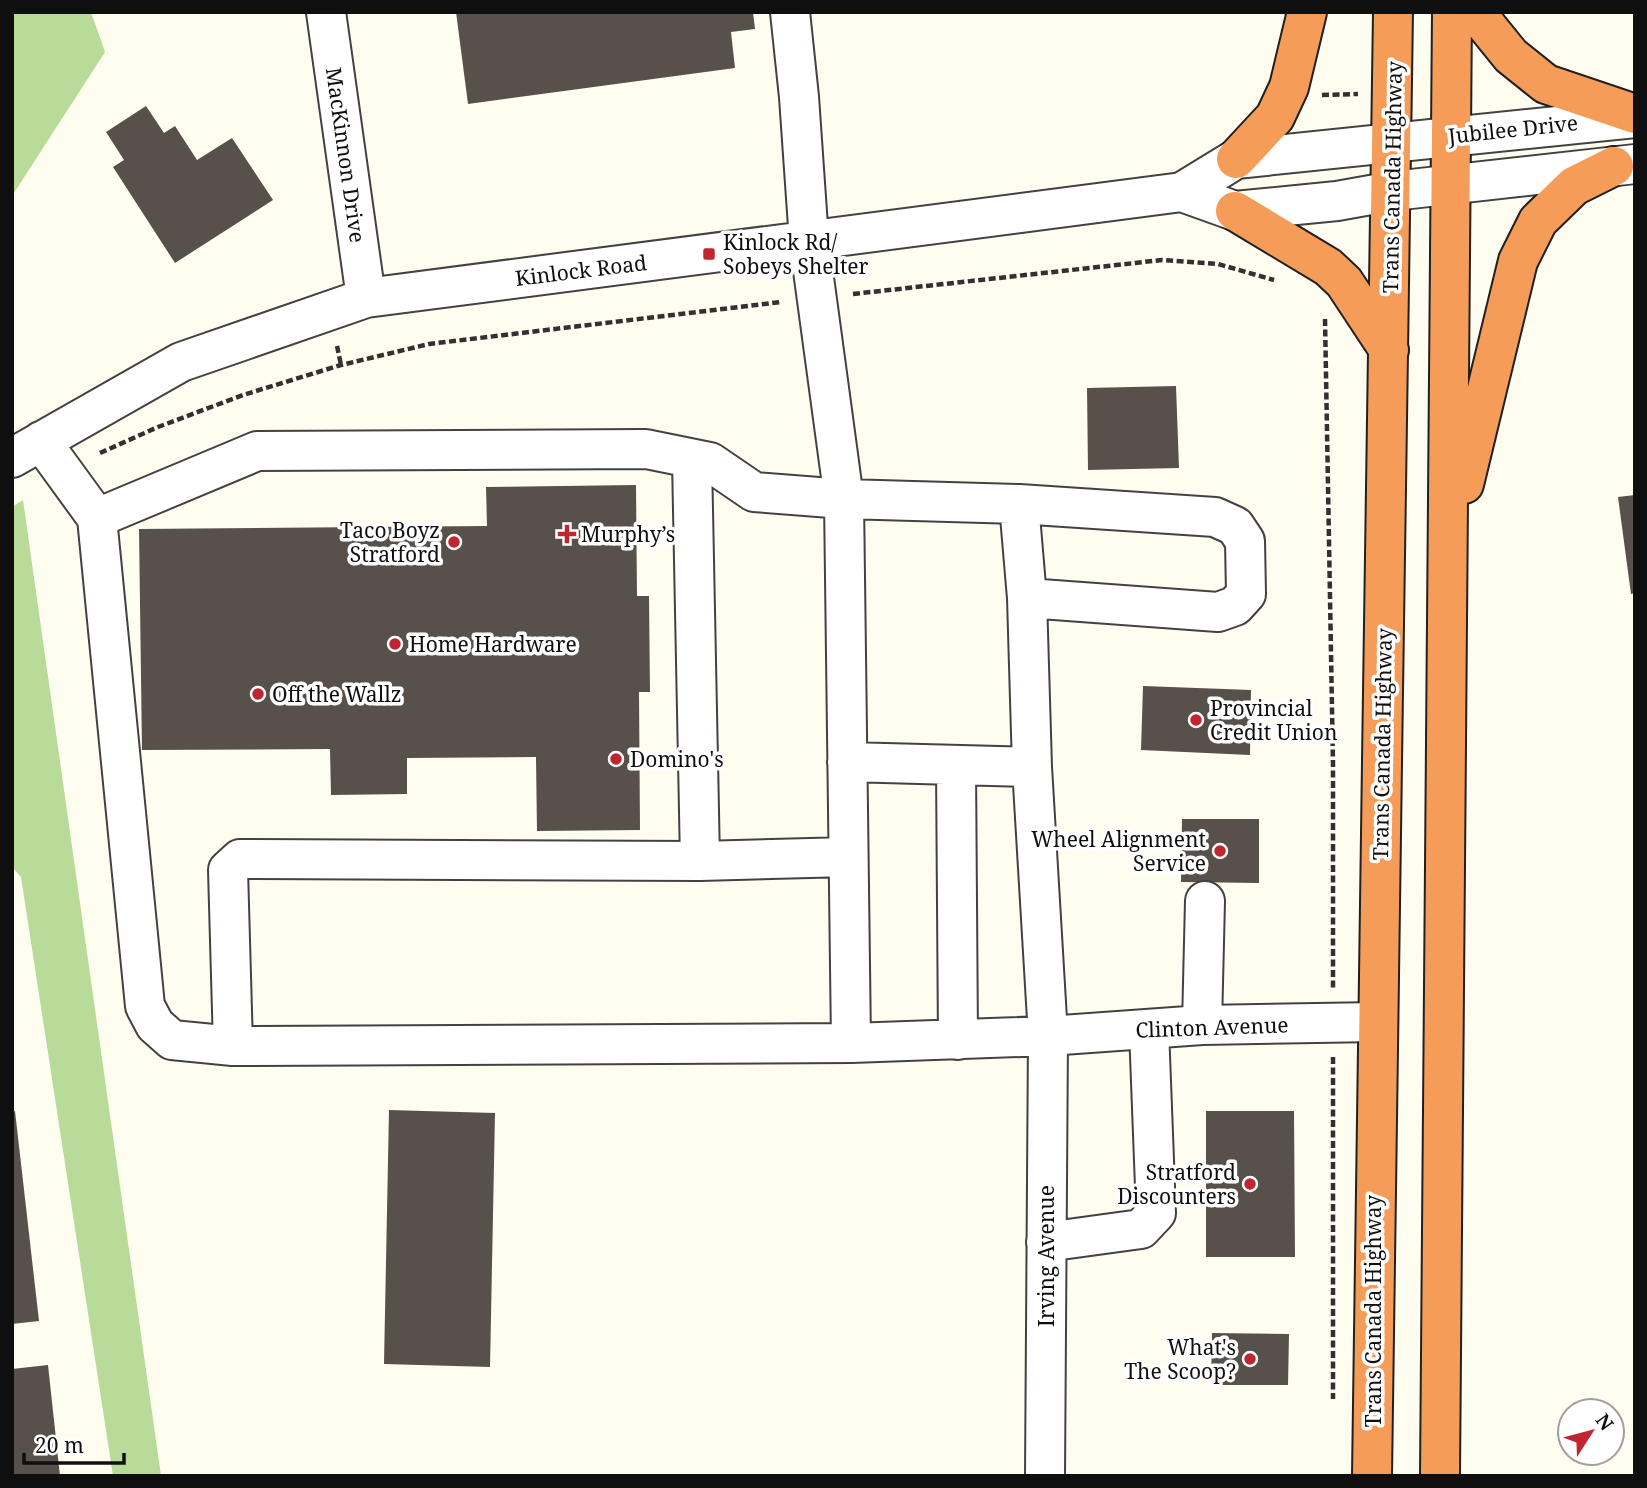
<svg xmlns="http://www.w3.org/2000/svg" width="1647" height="1488" viewBox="0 0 1647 1488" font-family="'Noto Serif',serif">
  <rect width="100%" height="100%" fill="#fffcf0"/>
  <!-- forest -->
  <path fill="#b8db99" d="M12 12H91L105 52 12 196Z
    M23 500 161 1476H113L21 877 12 867V507Z"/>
  <!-- building -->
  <path fill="#58504b" d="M456 12H753L755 29 731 32 735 68 468 104Z
    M146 106 164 133 175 126 197 160 232 138 273 200 175 263 113 167 124 160 106 132Z
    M1176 386 1179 468 1088 470 1087 388Z
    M636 485 637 596H649L650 692H639L640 830 537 831 536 757 407 758V794L331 795 330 749 142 750 139 529 487 526 486 487Z
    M1635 495V593L1631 594 1618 497Z
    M1143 686 1251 690 1250 755 1141 750Z
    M1182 819H1259V883L1181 882Z
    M389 1110 495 1113 490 1367 384 1364Z
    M15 1111 39 1321 12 1324V1112Z
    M1206 1111H1294L1295 1257H1206Z
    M1212 1333 1289 1334 1288 1385H1211Z
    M48 1365 60 1476H12V1369Z"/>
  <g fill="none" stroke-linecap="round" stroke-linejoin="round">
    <!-- minor casing -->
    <g stroke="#424242" stroke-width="42">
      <path id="minor" d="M326 12 366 298
        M790 12 799 97 809 241 844 499 851 1043
        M1182 192 1235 211 1337 201 1393 191 1635 164
        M41 441 97 518 257 451 646 449 710 462 754 492 844 499 1019 504 1027 598 1032 767 1048 1036 1045 1476
        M12 458 181 362 366 298 1182 192 1236 159 1635 118
        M692 460 700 861 848 857
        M1019 504 1215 517 1235 526 1245 541 1246 594 1235 606 1218 612 1027 598
        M97 518 145 1006 155 1025 172 1040 233 1046 851 1043 1048 1036 1202 1025 1377 1022
        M847 762 1032 767
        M956 765 958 1040
        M1202 1025 1205 901
        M233 1046 228 870 240 859 700 861
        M1046 1242 1141 1229 1156 1213 1149 1029"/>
    </g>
    <!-- highway casing -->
    <g stroke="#202020" stroke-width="42">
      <path id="highway" d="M1479 12 1481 19 1511 56 1546 84 1635 114
        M1236 159 1275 117 1289 87 1307 12
        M1235 211 1328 267 1344 282 1389 350
        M1464 484 1518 261 1538 221 1574 186 1614 166
        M1372 1476C1375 988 1389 500 1393 12
        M1440 1476 1452 12"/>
    </g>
    <!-- path -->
    <path stroke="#313131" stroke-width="4.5" stroke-dasharray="7 3.5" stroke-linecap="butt" d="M1322 95 1358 94
      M853 294 1162 260 1218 264 1274 280
      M1325 319 1333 764V989
      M337 346 341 365
      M100 453 158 427 243 395 341 365 429 344 781 302
      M1333 1057V1399"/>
    <!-- minor -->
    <use href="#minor" stroke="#fff" stroke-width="38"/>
    <!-- highway -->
    <use href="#highway" stroke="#f59d58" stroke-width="38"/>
  </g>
  <!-- markers -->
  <g fill="#c1252f" stroke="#fff" stroke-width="2.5">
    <rect x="702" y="247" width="14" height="14" rx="3.5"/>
    <path d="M563.5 523.5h7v7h7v7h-7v7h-7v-7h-7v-7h7z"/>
    <circle cx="454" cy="542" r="7"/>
    <circle cx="395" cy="644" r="7"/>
    <circle cx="258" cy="694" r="7"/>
    <circle cx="1196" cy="720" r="7"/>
    <circle cx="616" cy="759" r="7"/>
    <circle cx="1220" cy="851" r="7"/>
    <circle cx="1250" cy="1184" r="7"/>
    <circle cx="1250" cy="1359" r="7"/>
  </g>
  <g text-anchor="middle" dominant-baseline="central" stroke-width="7" stroke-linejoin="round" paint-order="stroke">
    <!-- street labels -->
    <g font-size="21" fill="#0f0f0f" stroke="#fff">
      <text transform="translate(1513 129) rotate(-6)">Jubilee Drive</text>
      <text transform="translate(346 155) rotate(82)">MacKinnon Drive</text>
      <text transform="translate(1392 177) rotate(-89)">Trans Canada Highway</text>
      <text transform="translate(581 270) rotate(-7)">Kinlock Road</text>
      <text transform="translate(1382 744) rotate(-89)">Trans Canada Highway</text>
      <text transform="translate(1212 1027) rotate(-2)">Clinton Avenue</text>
      <text transform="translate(1046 1256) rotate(-90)">Irving Avenue</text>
      <text transform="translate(1373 1311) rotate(-90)">Trans Canada Highway</text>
    </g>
    <!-- poi labels -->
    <g font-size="21" fill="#0f0f0f" stroke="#fff" text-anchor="start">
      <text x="723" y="242">Kinlock Rd/<tspan x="723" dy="24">Sobeys Shelter</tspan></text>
      <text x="440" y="530" text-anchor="end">Taco Boyz<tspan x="440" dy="24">Stratford</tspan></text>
      <text x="581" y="534">Murphy’s</text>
      <text x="409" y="644">Home Hardware</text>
      <text x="272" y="694">Off the Wallz</text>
      <text x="1210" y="708">Provincial<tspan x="1210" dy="24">Credit Union</tspan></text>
      <text x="630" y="759">Domino's</text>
      <text x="1206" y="839" text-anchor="end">Wheel Alignment<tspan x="1206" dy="24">Service</tspan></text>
      <text x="1236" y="1172" text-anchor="end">Stratford<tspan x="1236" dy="24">Discounters</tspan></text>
      <text x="1236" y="1347" text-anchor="end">What's<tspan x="1236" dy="24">The Scoop?</tspan></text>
    </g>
  </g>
  <!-- border -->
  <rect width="1647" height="1488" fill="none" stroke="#0f0f0f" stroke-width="28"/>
  <!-- north arrow -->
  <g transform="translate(1591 1432) rotate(54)"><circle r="33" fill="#ffffff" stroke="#9f9f9f" stroke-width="2"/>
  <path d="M0-5L12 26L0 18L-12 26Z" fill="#c1252f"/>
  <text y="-10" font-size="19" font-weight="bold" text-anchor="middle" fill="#0f0f0f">N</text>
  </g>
  <!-- scale -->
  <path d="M24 1453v10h100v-10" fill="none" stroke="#0f0f0f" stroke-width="3.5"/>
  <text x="35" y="1453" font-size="21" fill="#0f0f0f" stroke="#ffffff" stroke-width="5" paint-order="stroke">20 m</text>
</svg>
